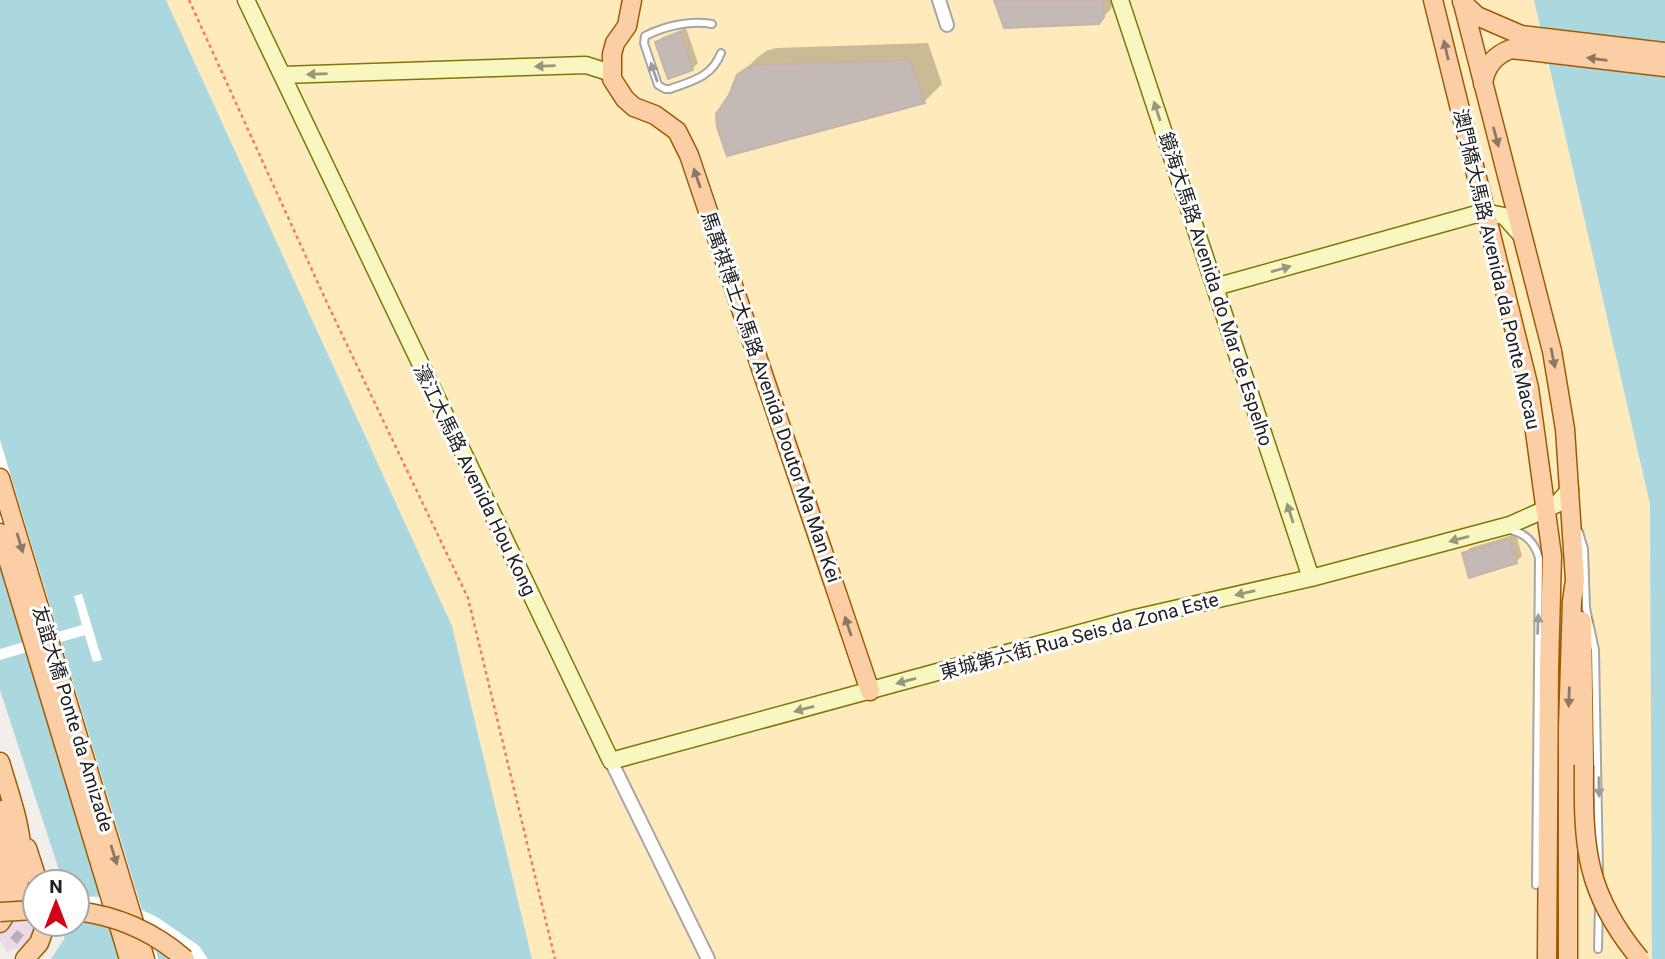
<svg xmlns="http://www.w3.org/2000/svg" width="1665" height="959" viewBox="0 0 1665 959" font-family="Roboto,'Noto Sans SC',sans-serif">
  <rect width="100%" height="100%" fill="#f2eee9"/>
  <!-- industrial -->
  <path fill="#ebdbe9" d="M35 906V924H40L38 931 27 945 7 952 0 941V928L11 915Z"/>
  <!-- sand -->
  <path fill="#feeabb" d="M166 0H1534L1650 504 1652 959H532L452 626Z"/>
  <!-- water -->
  <path fill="#abd7de" d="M0 0H166L452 626 532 959H51L64 939 66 924H77V882H63L0 690Z
    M1534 0H1665V959H1652L1650 504Z"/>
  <!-- pier -->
  <path fill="#fff" d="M0 440 58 632 82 625 74 596 82 594 102 660 93 662 85 635 61 642 142 910 157 917 199 946 208 959H173L156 950 158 959H120L109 924 77 919V896L101 897 27 652 0 660V649L24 642 0 558Z"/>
  <!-- shadow -->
  <path fill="#0003" d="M996 0H1115L1110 10 1098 22Z
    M686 28 698 63 692 69 657 42 663 37Z
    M928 43 942 84 924 102 735 86 738 76 757 58 766 51 776 48Z
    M1516 534 1522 556 1516 562 1464 554 1470 548Z
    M17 930 24 935 17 944 10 938Z"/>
  <!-- building -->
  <path fill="#c3bab5" stroke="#c4b4ab" stroke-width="2" d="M994 0H1103L1104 17 1099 24 1004 28Z
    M680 33 693 70 668 79 655 42Z
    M910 60 925 103 727 156 717 127 716 114 729 95 737 75 747 68 757 65Z
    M1510 539 1517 563 1469 578 1462 553Z"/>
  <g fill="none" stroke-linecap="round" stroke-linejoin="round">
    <!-- lane casing -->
    <g stroke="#a6a6a6" stroke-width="10">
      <path id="lane" d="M712 24C690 20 665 26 645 36L644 43 658 85 665 89H670C692 81 712 77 721 53
        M1510 530C1526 533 1535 543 1539 558L1536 885
        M1579 532 1584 549 1586 608 1595 650 1599 873
        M1598 949 1599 905"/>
    </g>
    <!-- street casing -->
    <g stroke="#a6a6a6" stroke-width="16">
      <path id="street" d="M939 0 947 25
        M611 761 708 959"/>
    </g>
    <!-- secondary casing -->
    <g stroke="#797b06" stroke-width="19">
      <path id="secondary" d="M246 0 611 761 1135 618 1311 578 1510 525 1557 504 1570 489
        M1120 0 1311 578
        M282 75 586 65 611 73
        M1215 287 1484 212 1504 216 1522 236"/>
    </g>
    <!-- primary casing -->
    <g stroke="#9e5c02" stroke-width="21">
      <path id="primary" d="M632 0 627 26 615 43 612 54V79L625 99 634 107 655 115 677 131 689 155 870 691
        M1433 0 1529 388 1552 556 1549 667 1547 959
        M1462 0 1552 351 1565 429 1575 580 1572 601 1568 728V959
        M1462 2 1477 16 1521 35 1665 52
        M1483 84C1485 66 1495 55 1511 49L1665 67
        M0 478 145 959
        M0 533 129 959
        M1582 621 1584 765
        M0 762C17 820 39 868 0 923
        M0 810C9 840 13 867 0 897
        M27 848 38 882
        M25 959 39 943 46 924"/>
    </g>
    <!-- path -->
    <path stroke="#f87573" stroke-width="2.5" stroke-dasharray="3.5 3.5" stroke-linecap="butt" d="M189 0 328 305 468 598 555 959"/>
    <!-- lane -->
    <use href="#lane" stroke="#fff" stroke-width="6"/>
    <!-- street -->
    <use href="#street" stroke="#fff" stroke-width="12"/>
    <!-- secondary -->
    <use href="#secondary" stroke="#f9f7c0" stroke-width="16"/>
    <!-- primary -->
    <use href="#primary" stroke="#fbcea5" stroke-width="18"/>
    <!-- primary-bridge casing -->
    <g stroke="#9e5c02" stroke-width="21" stroke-linecap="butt">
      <path id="primary-bridge" d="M1584 765C1583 847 1585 893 1640 959
        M77 911C118 916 154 932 185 959
        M0 912 35 910"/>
    </g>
    <!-- primary-bridge -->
    <use href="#primary-bridge" stroke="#fbcea5" stroke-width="18"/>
  </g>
  <!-- one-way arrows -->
  <defs><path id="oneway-solid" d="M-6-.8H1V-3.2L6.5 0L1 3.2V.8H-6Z" transform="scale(1.75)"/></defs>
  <g fill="#8e7864">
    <use href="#oneway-solid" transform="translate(1446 50) rotate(-103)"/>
    <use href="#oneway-solid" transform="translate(1597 59) rotate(-173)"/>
    <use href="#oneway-solid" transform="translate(1496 137) rotate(75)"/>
    <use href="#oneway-solid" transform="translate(697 178) rotate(-109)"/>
    <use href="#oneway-solid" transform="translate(1553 358) rotate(79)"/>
    <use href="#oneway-solid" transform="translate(20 543) rotate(73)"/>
    <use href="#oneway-solid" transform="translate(848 626) rotate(-108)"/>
    <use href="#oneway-solid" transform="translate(1569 697) rotate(92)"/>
    <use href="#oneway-solid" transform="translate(114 855) rotate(73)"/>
  </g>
  <g fill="#989779">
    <use href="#oneway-solid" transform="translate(545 66) rotate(178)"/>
    <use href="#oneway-solid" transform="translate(317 74) rotate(178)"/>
    <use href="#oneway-solid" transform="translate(1157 111) rotate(-108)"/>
    <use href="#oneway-solid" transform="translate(1281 269) rotate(-16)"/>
    <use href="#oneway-solid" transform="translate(1290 513) rotate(-108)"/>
    <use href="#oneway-solid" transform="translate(1459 539) rotate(165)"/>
    <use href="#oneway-solid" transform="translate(1245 593) rotate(167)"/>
    <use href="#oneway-solid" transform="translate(906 681) rotate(165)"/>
    <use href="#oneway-solid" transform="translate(804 709) rotate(165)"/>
  </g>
  <g fill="#9c9c9c">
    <use href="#oneway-solid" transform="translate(654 72) rotate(-109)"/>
    <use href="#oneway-solid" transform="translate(1538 624) rotate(-88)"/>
    <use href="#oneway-solid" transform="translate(1599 787) rotate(89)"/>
  </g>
  <g text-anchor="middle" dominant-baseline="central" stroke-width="6" stroke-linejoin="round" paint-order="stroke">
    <!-- street labels -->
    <g font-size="19" fill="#222" stroke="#fff">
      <text transform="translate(1497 269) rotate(77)">澳門橋大馬路 Avenida da Ponte Macau</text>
      <text transform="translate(1216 289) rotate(72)">鏡海大馬路 Avenida do Mar de Espelho</text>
      <text transform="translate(771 397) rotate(71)">馬萬祺博士大馬路 Avenida Doutor Ma Man Kei</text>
      <text transform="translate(475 480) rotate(64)">濠江大馬路 Avenida Hou Kong</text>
      <text transform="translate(1079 636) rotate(-15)">東城第六街 Rua Seis da Zona Este</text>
      <text transform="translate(73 719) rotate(73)">友誼大橋 Ponte da Amizade</text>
    </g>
  </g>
  <!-- north arrow -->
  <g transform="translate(56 903)"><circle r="33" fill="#ffffff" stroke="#a7a7a7" stroke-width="2"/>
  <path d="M0-5L12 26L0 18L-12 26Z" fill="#d10315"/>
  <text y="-10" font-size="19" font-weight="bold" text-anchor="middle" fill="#222222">N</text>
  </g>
</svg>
